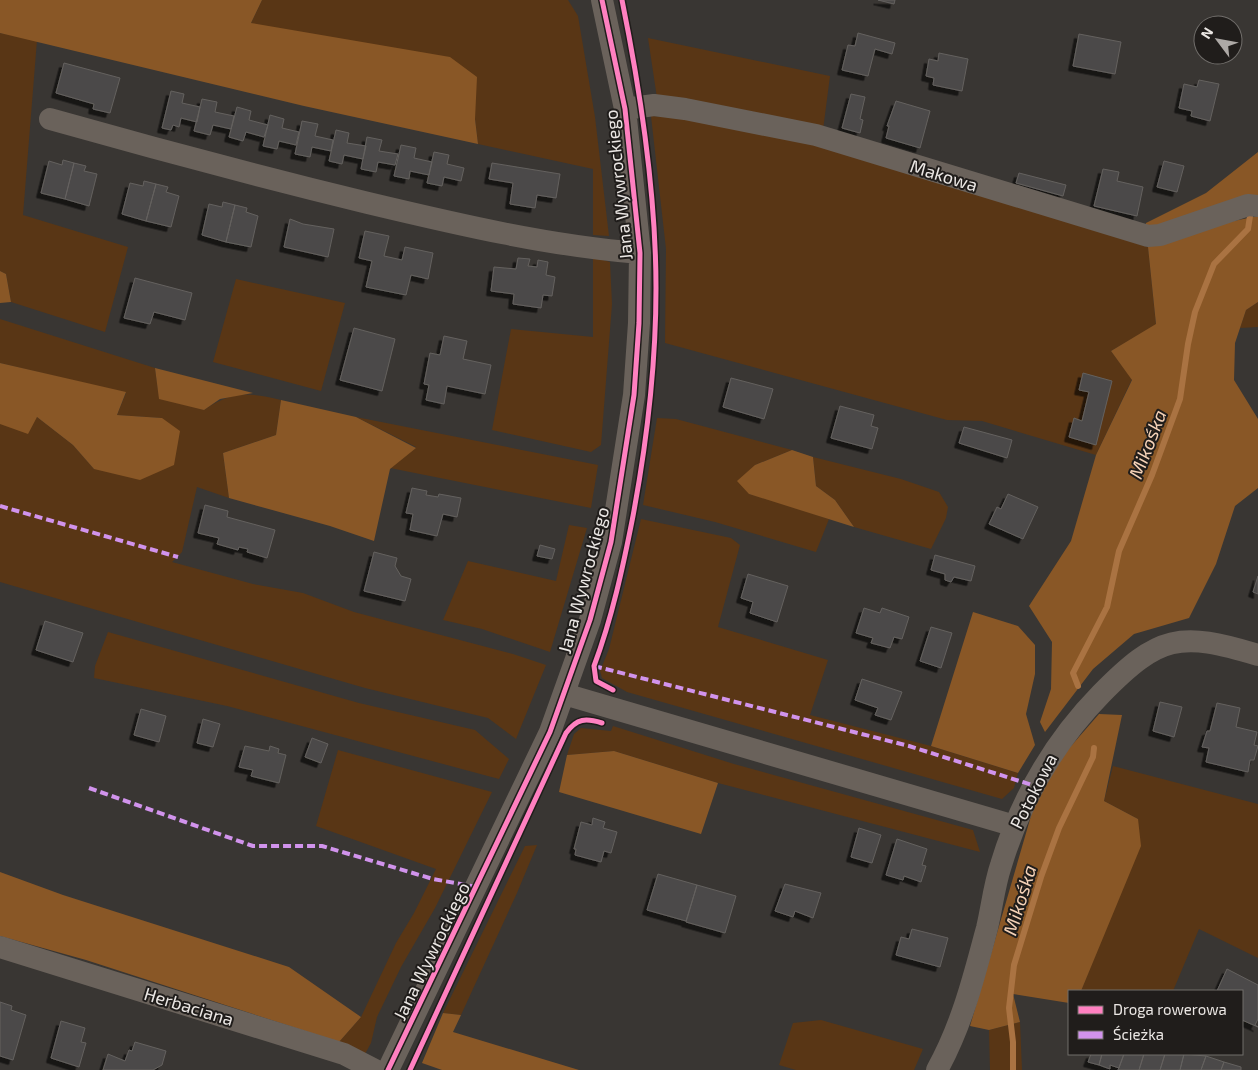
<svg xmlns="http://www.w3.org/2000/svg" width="1258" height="1070" viewBox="0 0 1258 1070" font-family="'Exo 2',sans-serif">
  <defs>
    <filter id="shadow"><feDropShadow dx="-4.5" dy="4.5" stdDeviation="0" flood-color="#0009"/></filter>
  </defs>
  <rect width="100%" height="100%" fill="#393633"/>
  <!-- green -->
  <path fill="#593615" d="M262 0H568L578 16 595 117 609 236 593 235V169L478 144 475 119 251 23Z
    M0 33 37 40 23 215 128 247 105 332 11 302 6 274 0 271Z
    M648 38 830 76 823 130 657 98Z
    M651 116 703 119 822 143 1148 247 1156 325 1111 351 1132 379 1096 455 982 421 947 420 665 343 666 249Z
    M593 257 610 262 612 304 601 445 591 452 492 430 511 329 593 337Z
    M236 279 345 303 321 391 213 362Z
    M1258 302V327L1240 328 1246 310Z
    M0 319 155 368 158 390 204 410C232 391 249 392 281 400L276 435 223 453 229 498 197 487 182 552 172 562 253 584 303 593 354 612 513 654 546 665 516 739 488 718 365 688 0 582V424L37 417 73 445 94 469 162 418 117 415 126 393 0 363Z
    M356 417 598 465 591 508 390 468 416 447Z
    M657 418 676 419 792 450 755 465 749 494 776 501 829 519 816 552 715 522 643 505Z
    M813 457 901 479 939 492 948 507 946 518 931 549 854 527 835 500 816 486Z
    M641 519 731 538 740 545 718 627 828 660 810 715 931 746 1018 773 1014 788 1002 799 627 692 602 678 600 671 609 649Z
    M569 525 587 528 550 652 482 629 443 620 468 561 556 581Z
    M108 632 359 703 475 730 509 759 499 779 227 706 94 678 95 666Z
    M613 726 734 764 973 830 980 852 718 783 614 751 567 755 574 734 581 728 611 731Z
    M338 750 492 792 435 908 401 967 377 1017 371 1043 365 1054 339 1042 361 1017 396 943 414 913 436 869 316 826Z
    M1113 766 1258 804V958L1199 929 1173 991H1081L1102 938 1138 819 1104 801Z
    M537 845 517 893 461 1015 443 1013 525 846Z
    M821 1020 923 1049 914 1070H796L779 1065 793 1023Z
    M1020 1022 1022 1070H990L989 1030Z"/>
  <!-- forest -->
  <path fill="#895726" d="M0 0H262L251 23 450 57 477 77 475 119 478 144 304 106 0 33Z
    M1258 152V202L1145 231 1146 223 1206 193Z
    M1258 216V302L1246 310 1235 343 1234 380 1258 419V488L1235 506 1216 564 1189 618 1134 634 1093 669 1045 732 1040 722 1051 689 1052 642 1029 606 1071 541 1096 455 1132 380 1111 351 1156 324 1148 247 1199 228Z
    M0 271 6 274 11 302 0 303Z
    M0 363 126 392 117 415 162 418 180 431 174 465 140 480 94 469 73 445 37 417 28 434 0 424Z
    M155 368 253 393 220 399 204 410 159 399Z
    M281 400 356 417 416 448 390 469 374 541 330 526 229 498 223 453 276 435Z
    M792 450 813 457 816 486 835 500 854 527 749 494 737 481 755 465Z
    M973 612 1018 626 1035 645V674L1026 714 1035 745 1018 773 931 746Z
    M1099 714 1122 715 1104 801 1138 819 1141 846 1081 991H1069V1003L1013 994 1020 1022 989 1030 970 1026 1033 809 1058 761Z
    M614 751 718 783 701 834 559 792 567 755Z
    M0 872 63 895 289 967 361 1017 339 1042 86 960 0 936Z
    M443 1013 461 1015 453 1032 579 1070H442L422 1063Z"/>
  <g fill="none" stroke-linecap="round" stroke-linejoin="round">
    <!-- stream -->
    <path stroke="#aa7342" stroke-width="6" d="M1078 686 1073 673 1107 607 1119 551 1152 475 1180 399 1188 344 1195 312 1214 264 1248 229 1250 216
      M1013 1070V1042L1009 1008 1014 965 1041 877 1059 828 1093 757 1094 748"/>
  </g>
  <!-- building -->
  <path fill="#4c4a48" stroke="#64615f" filter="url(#shadow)" d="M878 0H895L894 4Z
    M858 33 895 43 892 54 875 49 868 76 842 70 848 45 855 46Z
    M1079 34 1121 42 1115 74 1073 66Z
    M939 53 968 59 962 91 933 85 934 78 926 76 929 59 938 61Z
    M64 63 120 78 110 113 93 109 94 104 56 93Z
    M1199 80 1219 84 1210 121 1191 116 1192 111 1179 108 1184 84 1197 87Z
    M171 91 184 94 182 103 200 107 197 122 181 118 179 127 173 125 171 130 162 128Z
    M851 94 865 97 860 119 863 120 860 133 842 128Z
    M202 99 217 102 215 112 234 116 231 129 213 125 210 135 194 131Z
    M896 101 930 111 920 148 886 138 889 126H887Z
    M237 107 251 111 249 120 268 125 264 137 246 132 243 141 229 137Z
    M270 115 284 119 282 128 299 132 296 145 279 141 277 149 263 146Z
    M302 121 318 124 315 136 333 140 331 151 312 147 310 157 295 154Z
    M336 130 349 133 347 143 366 146 363 159 344 155 342 164 329 161Z
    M367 137 382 140 379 151 398 154 395 165 378 162 376 172 361 169Z
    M401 145 416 148 414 158 432 162 429 175 410 171 409 179 394 176Z
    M434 152 449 155 447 164 464 168 461 181 444 177 442 186 427 183Z
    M63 160 74 163 65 199 41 193 49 161 62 165Z
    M1164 161 1184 166 1177 192 1157 187Z
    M74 163 86 166 84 171 97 174 89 206 65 199Z
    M492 163 560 174 556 198 537 195 535 208 510 204 513 183 489 179Z
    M1103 169 1119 172 1117 181 1143 187 1137 216 1094 206Z
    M1019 173 1066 185 1063 196 1016 183Z
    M144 181 156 184 146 221 122 214 130 183 143 186Z
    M156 184 168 187 166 192 179 196 171 227 146 221Z
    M223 202 235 205 226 242 202 235 209 204 222 207Z
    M235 205 247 208 246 212 258 216 251 247 226 242Z
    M290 219 303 224 334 229 328 257 284 247Z
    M365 231 389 236 384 256 402 260 405 247 433 253 428 279 411 275 406 295 366 287 372 261 359 258Z
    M518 258 530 259 528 266 537 267 538 260 548 262 546 275 555 277 552 296 543 295 541 308 513 304 514 294 491 291 494 267 516 269Z
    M135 278 192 293 185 320 154 312 150 324 124 318Z
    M354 328 395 339 382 391 340 380Z
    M444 336 467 341 463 359 491 365 485 394 447 386 444 404 426 400 429 385 424 384 430 353 440 355Z
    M1083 373 1112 381 1096 445 1069 437 1074 418 1082 421 1089 392 1079 390Z
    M731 378 773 389 764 419 723 407Z
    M840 406 874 415 871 426 878 428 872 449 831 438Z
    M964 427 1012 440 1007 458 959 443Z
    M412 488 427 491 426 495 438 497 439 494 461 498 457 517 443 514 437 536 410 530 413 514 406 513Z
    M1008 494 1038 507 1023 539 989 524 997 507 1001 509Z
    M205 505 228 511 227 517 275 530 267 558 247 552 248 549 239 547 238 550 217 544 219 538 198 533Z
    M540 545 555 549 552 559 537 556Z
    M374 552 397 558 395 566 401 576 411 579 405 601 364 591Z
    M935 555 975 566 971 581 954 577 951 582 945 580V574L931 570Z
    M748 574 788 586 777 622 750 613 753 602 741 598Z
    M1258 576V594L1253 592Z
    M864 608 880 613 882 608 909 617 902 639 894 637 890 648 871 643 873 638 856 633Z
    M45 621 83 633 73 662 36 650Z
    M931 627 952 633 941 668 920 661Z
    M862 679 902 692 891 720 875 715 878 708 855 700Z
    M1160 702 1182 707 1174 737 1153 731Z
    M1217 703 1240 708 1236 727 1257 732 1254 745 1258 746 1254 760H1250L1248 772 1206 762 1209 748 1202 747 1207 731H1210Z
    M141 709 166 716 159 742 134 735Z
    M203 719 220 724 213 747 197 743Z
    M312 738 328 744 321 763 305 757Z
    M245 746 269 751 270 746 279 749 278 753 286 755 279 783 251 776 253 770 239 767Z
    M593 818 605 822 603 828 617 832 611 853 604 851 601 862 575 855 576 849H574L581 822 592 825Z
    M859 828 881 835 872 863 851 857Z
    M897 839 927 849 922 865 926 866 921 882 904 876 903 880 886 875Z
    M658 874 697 885 686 921 647 910Z
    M785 884 821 893 813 918 795 911 793 917 775 911Z
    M697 885 736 896 725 933 686 922Z
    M912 929 948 938 940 967 896 955 901 937 909 939Z
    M1227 969 1258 985V1019L1255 1025 1258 1027 1242 1020V991H1217Z
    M0 1002 12 1006 11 1010 26 1015 13 1060 0 1056Z
    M61 1021 85 1028 81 1042 86 1043 79 1067 51 1058Z
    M135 1042 166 1051 162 1065 153 1070H103L108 1054 125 1061 129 1050 132 1051Z
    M1091 1054H1102L1099 1065 1088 1062Z
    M1102 1054H1124L1119 1068 1110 1065V1069L1099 1065Z
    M1124 1054H1144L1139 1070H1118Z
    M1144 1054H1165L1160 1070H1139Z
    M1165 1054H1184L1180 1070H1160Z
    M1184 1054 1206 1056 1201 1070H1180Z
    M1206 1056 1224 1062 1221 1070H1201Z
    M1224 1062 1241 1067V1070H1221Z"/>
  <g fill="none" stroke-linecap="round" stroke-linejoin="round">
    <!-- minor -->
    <path stroke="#6a625b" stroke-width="22" d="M625 109 654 105 685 109 816 135 1148 236 1160 235 1248 205 1258 206
      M50 119C156 149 262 177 368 203 456 224 550 246 640 253
      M564 694 1015 826
      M0 947 344 1054 375 1070
      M388 1070 550 732 590 620 611 542 634 395 639 323 640 253 625 109 602 0
      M937 1070C962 1025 974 977 987 928 992 907 994 886 1001 865 1021 799 1053 743 1101 694 1159 635 1179 631 1258 655"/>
    <!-- quiet -->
    <path stroke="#d193ec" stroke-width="4" stroke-dasharray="8 4" stroke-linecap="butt" d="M0 506 178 557
      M594 666 909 746 1032 785
      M89 788 253 846H322L433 879 477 887"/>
    <!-- cycleway casing -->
    <g stroke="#201d1b" stroke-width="8">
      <path id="cycleway" d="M613 690 596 681 594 666C612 618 623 567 633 516 647 441 656 365 656 288 656 192 641 94 622 0
        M388 1070 550 732 590 620 611 542 634 395 639 323 640 253 625 109 602 0
        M410 1070 566 733C577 718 586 718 602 723"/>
    </g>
    <!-- cycleway -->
    <use href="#cycleway" stroke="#ff80c0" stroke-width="5"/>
  </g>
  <g text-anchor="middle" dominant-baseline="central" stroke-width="4" stroke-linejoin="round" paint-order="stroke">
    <!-- street labels -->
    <g font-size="18" fill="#ebe7e4" stroke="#201d1b">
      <text transform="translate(944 175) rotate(17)">Makowa</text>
      <text transform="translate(618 185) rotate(-96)">Jana Wywrockiego</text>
      <text transform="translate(583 580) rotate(-75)">Jana Wywrockiego</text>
      <text transform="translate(1033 791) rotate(-63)">Potokowa</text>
      <text transform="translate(431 951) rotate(-64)">Jana Wywrockiego</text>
      <text transform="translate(189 1006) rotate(17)">Herbaciana</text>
    </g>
    <!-- water labels -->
    <g font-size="19" font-style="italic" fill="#f5d2b7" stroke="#201d1b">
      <text transform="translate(1147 444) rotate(-69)">Mikośka</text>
      <text transform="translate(1019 900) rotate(-73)">Mikośka</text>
    </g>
  </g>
  <!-- legend -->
  <rect x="1068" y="990" width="175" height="65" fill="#201d1b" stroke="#716e6b"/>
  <rect x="1078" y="1006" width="25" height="8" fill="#ff80c0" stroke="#716e6b"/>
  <text x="1113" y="1015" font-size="15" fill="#ebe7e4">Droga rowerowa</text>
  <rect x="1078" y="1031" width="25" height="8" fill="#d193ec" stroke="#716e6b"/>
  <text x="1113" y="1040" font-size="15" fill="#ebe7e4">Ścieżka</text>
  <!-- north arrow -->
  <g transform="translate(1218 40) rotate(302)"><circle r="24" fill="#201d1b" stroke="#716e6b"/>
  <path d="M0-4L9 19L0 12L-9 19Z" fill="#ada9a6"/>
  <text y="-8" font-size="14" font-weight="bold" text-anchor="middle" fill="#ebe7e4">N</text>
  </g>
</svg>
